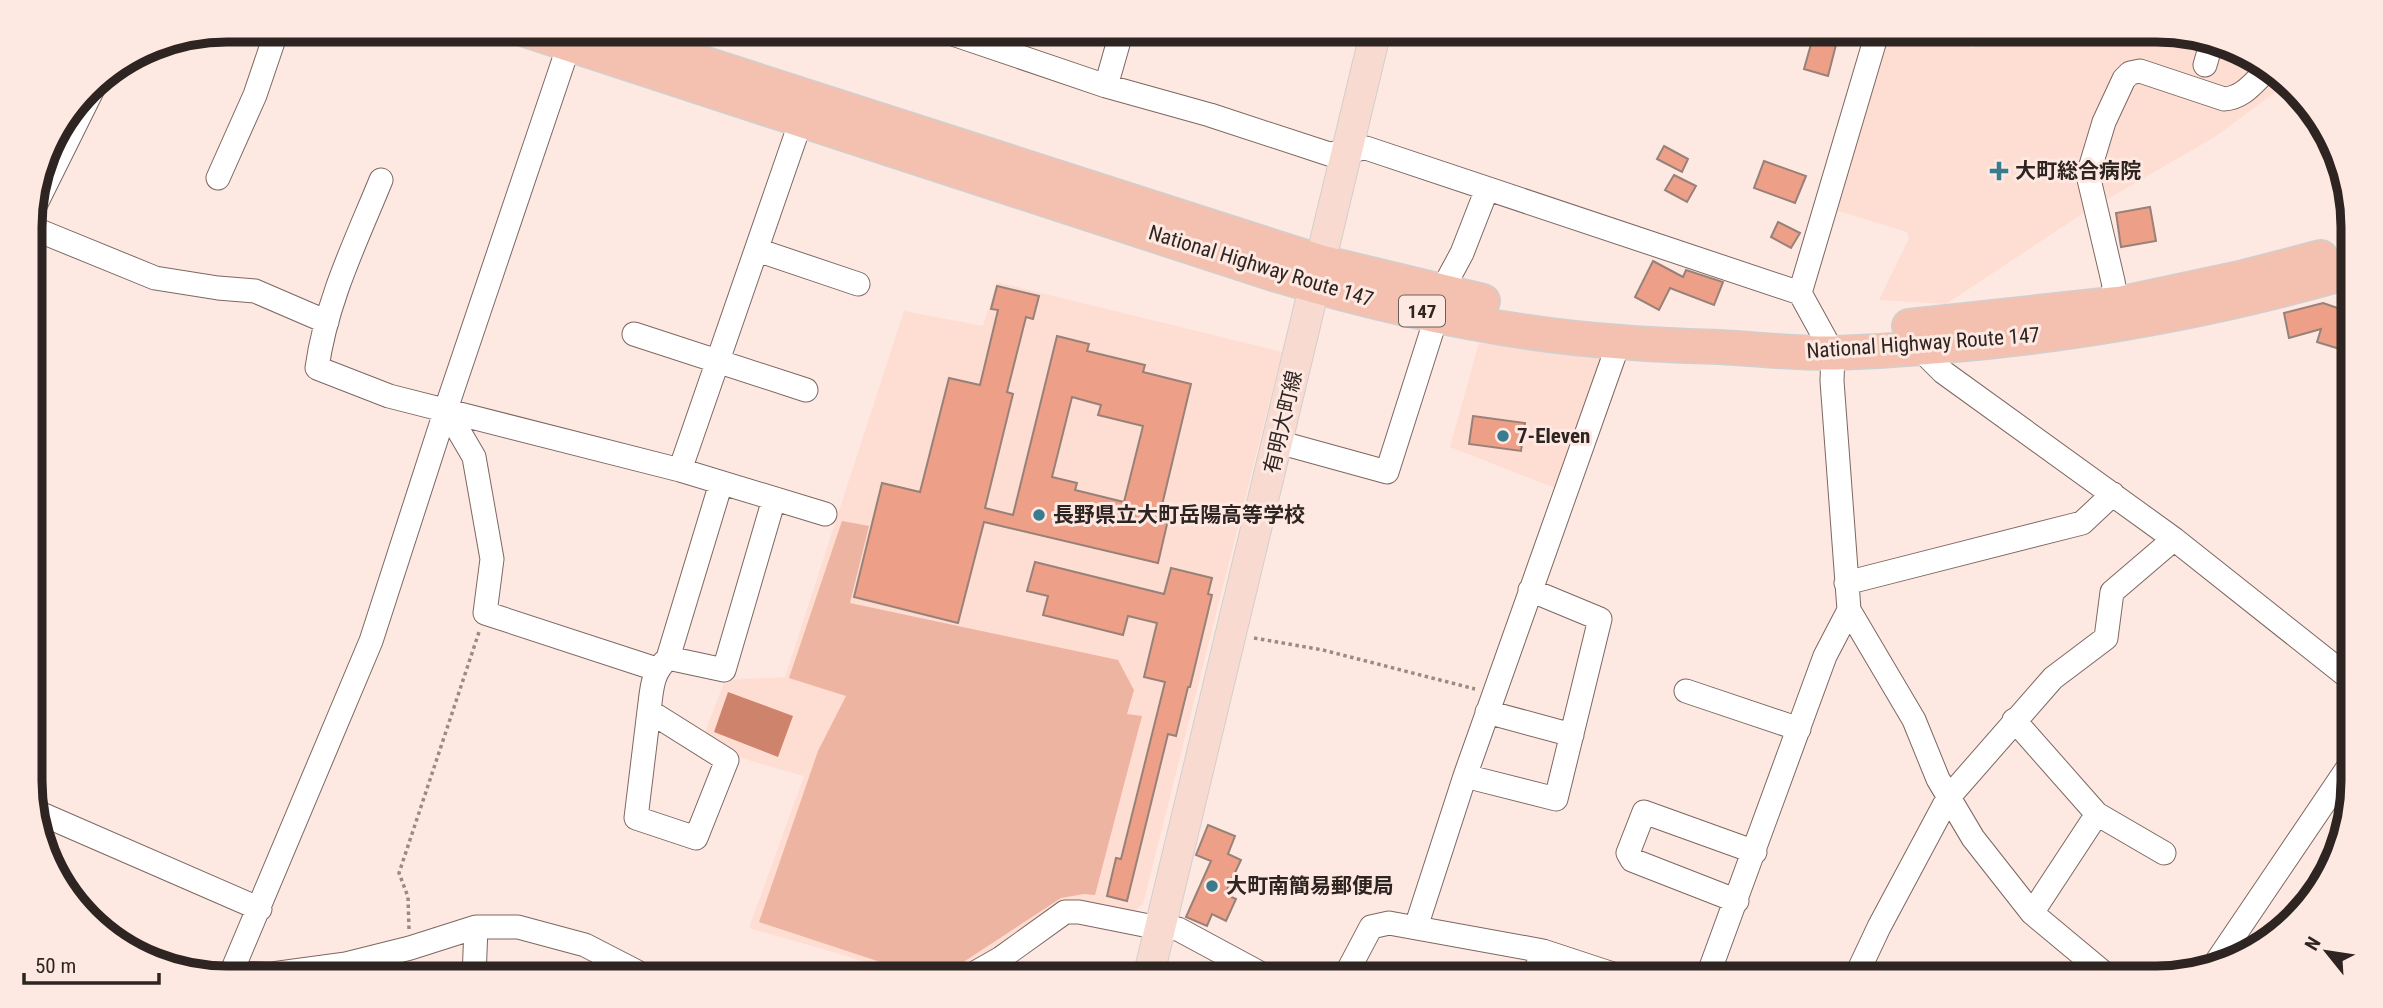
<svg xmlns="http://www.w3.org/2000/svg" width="2383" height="1008" viewBox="0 0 2383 1008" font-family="'Roboto Condensed','Noto Sans JP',sans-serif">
  <rect width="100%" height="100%" fill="#fde9e2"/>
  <!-- built -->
  <path fill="#feddd2" d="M1886 30H1905L1973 48 1978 30H2156L2231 45 2285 85 2216 136 2082 214 1946 304 1879 300 1909 238 1907 232 1832 209Z
    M997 282 1282 352 1143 904 1134 911 1080 902 1058 905 947 978H914L833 952 749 928 804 776 724 753 704 735 725 680 785 677 904 311 983 326Z
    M1479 343 1606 356 1560 490 1450 447Z"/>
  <!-- green -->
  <path fill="#edb4a1" d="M842 521 869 526 850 603 1118 660 1134 690 1127 714 1142 716 1095 895 1084 894 1061 898 939 978H929L759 922 818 751 846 696 789 678Z"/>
  <!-- water -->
  <path fill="#ce846c" d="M728 692 793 716 778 757 714 732Z"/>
  <!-- building -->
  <path fill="#eda087" stroke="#978179" stroke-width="2" fill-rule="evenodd" d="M1815 30 1838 37 1828 76 1804 69Z
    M1664 146 1688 159 1682 172 1657 159Z
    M1764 161 1806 176 1795 203 1754 188Z
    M1674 175 1696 186 1687 202 1665 190Z
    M2150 207 2156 241 2121 247 2116 213Z
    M1778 222 1800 233 1791 248 1771 237Z
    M1653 261 1683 277 1686 270 1723 282 1714 305 1670 288 1659 310 1635 297Z
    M997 286 1039 296 1033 319 1026 317 1007 392 1013 394 985 508 1013 515 1057 336 1089 344 1087 351 1145 365 1143 372 1191 384 1162 505 1171 507 1158 563 984 522 958 623 854 597 882 483 920 492 949 378 980 385 998 310 991 309ZM1072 397 1101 405 1098 415 1143 426 1124 502 1075 490 1077 483 1052 477Z
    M2323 303 2352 313V322L2343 350 2317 342 2321 329 2289 338 2284 313Z
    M1473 416 1525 423 1521 451 1469 444Z
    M1035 562 1164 594 1171 568 1212 578 1208 594 1212 595 1190 687H1188L1176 736 1168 734 1127 901 1107 896 1116 858 1121 859 1165 682 1144 677 1157 623 1128 616 1123 635 1043 615 1048 596 1027 591Z
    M1208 825 1235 836 1228 854 1241 860 1225 894 1236 899 1226 921 1212 914 1207 926 1186 917 1211 861 1196 855Z"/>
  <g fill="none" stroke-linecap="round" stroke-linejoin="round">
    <!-- minor casing -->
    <g stroke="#7d6760" stroke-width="25">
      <path id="minor" d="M941 30 1106 86 1210 115 1329 154 1366 148 1800 293 1833 353 1832 381 1849 610 1914 720 1938 779 1973 838 2032 913 2110 978
        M2205 65 2212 41
        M1106 86 1122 30
        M218 178 255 95 277 30
        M381 180C356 241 326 302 317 368L389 396 680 470 825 514
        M30 216 99 77
        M30 227 155 278 218 288 255 291 327 322
        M757 250 858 284
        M1441 292 1462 253 1487 189
        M1800 293 1878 30
        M2119 318 2113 281 2088 175 2104 122 2124 79 2130 73 2140 71 2224 99C2243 98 2253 83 2266 71
        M634 334 806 390
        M1917 339 1918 347 1943 372 2174 539 2353 681
        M446 409 474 457 492 559 485 613 656 669
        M1278 442 1387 472 1437 315
        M680 470 805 109
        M1846 583 2082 523 2113 494
        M668 658 724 670 774 499
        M1686 691 1799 729
        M649 711 727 760 696 838 636 818 649 711C652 689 651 674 668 658L721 483
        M1487 712 1572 735
        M2014 720 2097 814 2032 913
        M1465 776 1556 799 1600 619 1530 590
        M2097 814 2164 853
        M44 815 260 909
        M1737 901 1632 860 1628 853 1644 812 1755 852
        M1416 927 1465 776 1619 342
        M2217 961 2353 760
        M233 973 272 974 346 964 410 948 476 927H518L585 945 649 978
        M229 978 371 641 446 409 573 33
        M474 978 476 927
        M966 978 1001 958 1065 912H1079L1159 928 1178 929 1269 978
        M1344 978 1371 927 1389 923 1543 951 1625 978
        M1533 978 1543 951
        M1707 978 1825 656 1849 610
        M1855 978 1879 927 1948 798 2053 678 2106 638 2112 592 2174 539"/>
    </g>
    <!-- major casing -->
    <g stroke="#d1cfce" stroke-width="32">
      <path id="major" d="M1148 978 1376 30"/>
    </g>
    <!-- highway casing -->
    <g stroke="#d1cfce" stroke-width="36">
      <path id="highway" d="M525 30 1270 273C1382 307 1504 334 1621 342 1654 345 1687 346 1720 347 1758 349 1798 354 1836 353 2011 346 2183 320 2352 271
        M628 39 1321 262 1483 301
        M1909 326 2122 303 2244 277 2321 257"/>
    </g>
    <!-- path -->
    <path stroke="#9a8a85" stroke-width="3.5" stroke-dasharray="3.5 3.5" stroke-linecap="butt" d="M1254 638 1323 650 1475 689
      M409 929 408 897 399 873 479 632"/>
    <!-- minor -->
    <use href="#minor" stroke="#fff" stroke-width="23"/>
    <!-- major -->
    <use href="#major" stroke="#f8dad0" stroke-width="30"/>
    <!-- highway -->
    <use href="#highway" stroke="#f4c1b1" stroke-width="33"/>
  </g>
  <!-- markers -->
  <g fill="#3a7c8e" stroke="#fde9e2" stroke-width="2.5">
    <path d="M1995.5 160.5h7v7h7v7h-7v7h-7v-7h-7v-7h7z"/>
    <circle cx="1503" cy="436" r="7"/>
    <circle cx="1039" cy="515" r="7"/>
    <circle cx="1212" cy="886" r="7"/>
  </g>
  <g text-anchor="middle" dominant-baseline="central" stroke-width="6" stroke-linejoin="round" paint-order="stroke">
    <!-- shield labels -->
    <rect fill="#fde9e2" stroke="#6c5f5b" stroke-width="2" x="1399" y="295.5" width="46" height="31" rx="5"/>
    <g font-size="19" font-weight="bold" fill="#2e2421">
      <text x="1422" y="311">147</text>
    </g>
    <!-- poi labels -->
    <g font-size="21" font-weight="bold" fill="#2e2421" stroke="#fde9e2" text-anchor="start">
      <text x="2015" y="171">大町総合病院</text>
      <text x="1517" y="436">7-Eleven</text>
      <text x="1053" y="515">長野県立大町岳陽高等学校</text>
      <text x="1226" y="886">大町南簡易郵便局</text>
    </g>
    <!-- street labels -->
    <g font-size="21" fill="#2e2421" stroke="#fde9e2">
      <text transform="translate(1261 266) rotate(17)">National Highway Route 147</text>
      <text transform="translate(1923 343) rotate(-4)">National Highway Route 147</text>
      <text transform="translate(1283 422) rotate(-77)">有明大町線</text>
    </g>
  </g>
  <!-- crop -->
  <path d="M0 0H2383V1008H0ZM227 42H2156A185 185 0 0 1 2341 227V781A185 185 0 0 1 2156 966H227A185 185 0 0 1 42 781V227A185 185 0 0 1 227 42Z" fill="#fde9e2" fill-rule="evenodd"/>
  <path fill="none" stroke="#2e2421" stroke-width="9" d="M227 42H2156A185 185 0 0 1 2341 227V781A185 185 0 0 1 2156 966H227A185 185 0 0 1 42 781V227A185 185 0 0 1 227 42Z"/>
  <!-- north arrow -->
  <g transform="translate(2327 952) rotate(300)" stroke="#fde9e2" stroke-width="5" paint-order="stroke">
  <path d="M0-5L12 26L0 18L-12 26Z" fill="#2e2421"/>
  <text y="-10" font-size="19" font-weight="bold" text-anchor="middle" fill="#2e2421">N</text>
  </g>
  <!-- scale -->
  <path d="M24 973v10h135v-10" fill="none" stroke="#2e2421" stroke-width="3.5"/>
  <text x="35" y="973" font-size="21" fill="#2e2421" stroke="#fde9e2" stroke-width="5" paint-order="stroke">50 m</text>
</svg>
